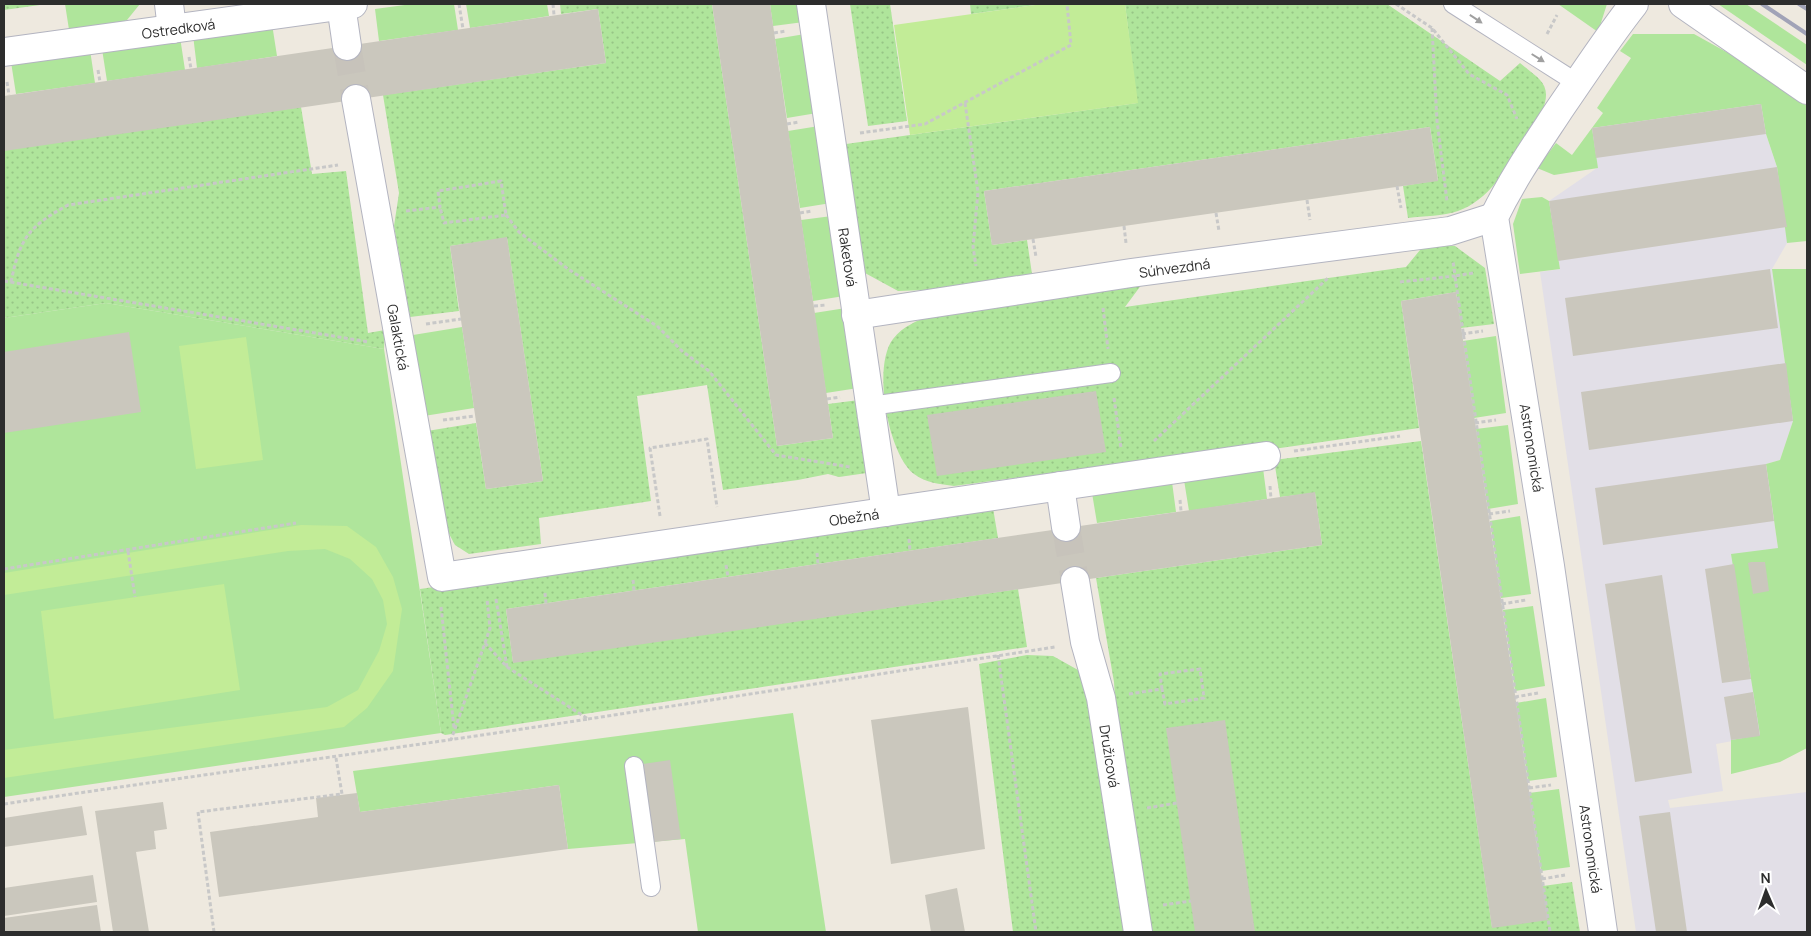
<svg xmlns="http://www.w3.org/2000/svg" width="1811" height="936" viewBox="0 0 1811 936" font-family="Manrope,sans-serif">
  <defs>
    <pattern id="park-dots" width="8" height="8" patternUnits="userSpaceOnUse" patternTransform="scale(1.25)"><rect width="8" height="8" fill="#afe59b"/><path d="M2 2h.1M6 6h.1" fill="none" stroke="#97c586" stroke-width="1.8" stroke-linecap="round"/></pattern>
  </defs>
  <rect width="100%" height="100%" fill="#eee9df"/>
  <!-- industrial -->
  <path fill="#e2dfe7" d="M1761 104 1766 134 1777 167 1787 227V243L1772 269 1793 421 1780 460 1766 464 1778 548 1760 736 1716 744 1723 791 1668 800 1670 808 1807 792V932H1636L1540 272 1560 269 1549 201 1597 168 1592 128Z"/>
  <!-- grass -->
  <path fill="#afe59b" d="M65 4H140L127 20 97 33 70 36Z
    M412 4H454L458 30 379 41 375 9Z
    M466 4H547L549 16 470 28Z
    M770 4H801L804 22 773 26Z
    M1558 4H1607L1598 32Z
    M1718 4H1746L1807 45V65Z
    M272 24 277 56 197 68 193 35Z
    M805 34 817 113 787 118 775 39Z
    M1633 34H1694L1730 54 1807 106V241L1787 243 1777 167 1766 134 1761 104 1592 128 1598 168 1554 175 1537 168 1556 143 1572 155 1603 113 1597 108 1631 58 1620 51Z
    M180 37 185 70 107 81 102 49Z
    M90 50 95 83 16 94 11 62Z
    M819 126 831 203 800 208 788 131Z
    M1542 197 1549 201 1560 269 1520 274 1513 224 1522 199Z
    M832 216 844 296 813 301 801 220Z
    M1772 269H1807V748L1780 762 1731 774V740L1760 735 1731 554 1778 548 1766 464 1780 460 1793 421Z
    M106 303 384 349 441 733 4 797V318Z
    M846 308 858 388 826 393 814 313Z
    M462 327 474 408 424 416 413 335Z
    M1496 336 1506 413 1474 418 1463 341Z
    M1508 425 1518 504 1488 509 1476 429Z
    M1263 468 1267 499 1189 511 1184 480Z
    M1172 482 1176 512 1097 523 1092 493Z
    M1520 516 1531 594 1501 598 1490 521Z
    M1533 606 1545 686 1515 691 1503 610Z
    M1546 698 1557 777 1528 781 1516 703Z
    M793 713 826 932H698L685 839 568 849 559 785 360 812 353 771Z
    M1559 789 1570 867 1541 871 1529 793Z"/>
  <!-- park -->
  <path fill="url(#park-dots)" d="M4 4H47L4 10Z
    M560 4H712L777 446 833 438 828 404 859 400 867 473 839 477 828 474 798 480 723 490 707 385 637 396 651 501 539 518 541 544 469 554 455 545 439 515 427 431 476 423 486 489 543 481 507 238 450 246 459 311 410 317 394 226 399 193 383 95 606 63 598 9 561 14Z
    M850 4H890L907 121 868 126Z
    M970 4H1042L971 14Z
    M1125 4H1387L1500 81 1520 63C1540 80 1553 84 1542 112 1520 145 1497 198 1458 211 1443 216 1424 216 1408 218L1403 186 1438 180 1430 127 984 191 992 245 1027 240 1032 274 925 290 898 291 865 273 853 243 839 145 1137 103Z
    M301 107 312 174 346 171 368 333 385 330 384 349 106 303 4 318V150Z
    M1425 244 1455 246 1485 268 1494 324 1461 328 1456 292 1401 301 1419 428 1120 471 1099 467 954 486C940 484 926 483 914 474 888 454 872 366 893 339 903 326 917 321 931 315L1142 284 1125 307 1406 267Z
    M1421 441 1492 927 1543 886 1572 882 1580 932H1146L1117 732 1114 682 1096 578 1322 545 1315 493 1280 497 1274 460Z
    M993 508 998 538 506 609 513 662 1018 589 1027 647 445 735 441 733 420 589Z
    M1027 655 1053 656 1078 670 1093 698 1128 932H1013L979 664Z"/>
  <!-- pitch -->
  <path fill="#c2ec97" d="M1042 4H1125L1138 103 910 135 894 25Z
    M246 337 263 460 196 469 179 346Z
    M301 525 347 526 376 547 393 577 402 609 393 671 367 708 344 727 4 778V750L327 707 358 690 379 651 387 624 383 600 372 579 350 559 325 549 288 551 4 595V573Z
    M224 584 240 690 54 719 41 611Z"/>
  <!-- building -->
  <path fill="#cac7bd" d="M712 4H770L833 438 777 446Z
    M598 9 606 63 4 151V96Z
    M1761 104 1766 134 1596 158 1592 128Z
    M1430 127 1438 181 992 245 984 191Z
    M1777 167 1787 227 1558 261 1549 201Z
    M507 237 543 481 486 489 450 246Z
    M1770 269 1778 328 1573 356 1565 298Z
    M1456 292 1548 920 1492 928 1401 301Z
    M129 332 141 412 4 433V352Z
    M1786 363 1793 421 1589 450 1581 392Z
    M1096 391 1106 452 937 476 927 415Z
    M1766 464 1774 521 1603 545 1595 488Z
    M1315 492 1322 545 513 663 506 609Z
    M1751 562H1765L1769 591 1753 594 1748 563Z
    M1734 564 1751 679 1722 683 1705 569Z
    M1662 575 1692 773 1635 782 1605 584Z
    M1753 692 1760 736 1731 740 1724 697Z
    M968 707 985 849 891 864 871 720Z
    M1225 720 1242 841 1255 932H1195L1166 728Z
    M670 760 681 839 654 842 643 764Z
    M559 785 568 849 219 897 210 832 318 817 316 798 357 793 360 812Z
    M163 802 167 829 154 831 156 849 136 852 149 932H113L95 811Z
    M82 806 87 835 4 847V818Z
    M1670 812 1678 869 1687 932H1656L1639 816Z
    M93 875 97 902 4 916V888Z
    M957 888 965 932H931L925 895Z
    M97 905 101 932H4V918Z"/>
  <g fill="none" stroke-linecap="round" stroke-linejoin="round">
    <!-- minor-tunnel -->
    <path stroke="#c7c3bb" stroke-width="28" stroke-dasharray="28 14" stroke-linecap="butt" d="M347 46 356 99
      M1066 527 1075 581"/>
    <!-- service casing -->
    <g stroke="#b3b4c0" stroke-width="20">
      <path id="service" d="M1453 4 1577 83
        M870 406 1111 373
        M634 766 651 887"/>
    </g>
    <!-- minor casing -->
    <g stroke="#b3b4c0" stroke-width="30">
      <g id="minor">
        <path d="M169 4 172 29"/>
        <path id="s1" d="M811 4 886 512"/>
        <path d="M341 5 347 46"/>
        <path id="s2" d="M4 52 353 4"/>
        <path id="s3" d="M356 99 442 577 1266 456"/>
        <path id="s4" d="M856 315 1131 273 1450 231 1494 217"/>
        <path d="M1060 486 1066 527"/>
        <path id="s5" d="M1075 581 1085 642 1101 698 1138 932"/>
        <path d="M1603 932 1550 566 1494 217C1513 178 1536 145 1559 110 1584 74 1607 38 1634 4"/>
      </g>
    </g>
    <!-- secondary casing -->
    <g stroke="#b3b4c0" stroke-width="30">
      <path id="secondary" d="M1683 4 1807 90"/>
    </g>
    <!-- path -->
    <path stroke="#c8c8c8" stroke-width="3" stroke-dasharray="4 2.5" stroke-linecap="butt" d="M459 4 463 29
      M553 4 554 15
      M1396 4 1432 28 1469 74 1507 95 1517 119
      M1432 28 1437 121 1447 201
      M774 33 786 31
      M1547 34 1557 15
      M189 57 191 69
      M98 70 100 82
      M7 82 9 95
      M965 103 978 192 973 247 976 266
      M787 124 799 122
      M860 133 925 124 1071 45 1067 4
      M1397 186 1401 208
      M1307 200 1310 220
      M406 211 440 207 438 191 501 181 506 215 444 223 440 207
      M800 213 812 211
      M1216 213 1219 231
      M506 215 519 232 568 269 657 326 682 351 709 371 776 455 850 467
      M1124 226 1126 243
      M1033 239 1036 257
      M1473 273 1455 276 1550 932
      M4 281 369 342
      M11 282C20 238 28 227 68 205L338 165
      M1400 282 1455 276 1453 261
      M814 306 826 305
      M1103 308 1108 349
      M426 324 461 319
      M1462 334 1483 331
      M1114 398 1121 448
      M827 399 840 397
      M443 420 475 416
      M1475 423 1496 420
      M1154 441 1328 278
      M1294 451 1400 436
      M1270 486 1271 499
      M1180 500 1181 511
      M1489 514 1510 511
      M660 516 650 448 707 439 717 507
      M909 539 910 551
      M128 551 135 597
      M817 553 818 564
      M726 565 728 577
      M4 569 296 523
      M633 580 634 591
      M545 593 546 603
      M496 599 507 667
      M1502 604 1526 600
      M441 607 454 728
      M485 643 490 628 487 599
      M998 655 1036 932
      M1129 694 1162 689 1165 704 1204 698 1200 669 1160 674 1162 689
      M1515 697 1538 693
      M588 719 1055 647
      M1529 788 1551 785
      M4 804C199 775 394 749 588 719L507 667 485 643 451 740
      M1147 808 1177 803
      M1542 879 1565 875
      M1163 905 1191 901
      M214 932 198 812 342 794 336 758"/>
    <!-- service -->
    <use href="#service" stroke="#fff" stroke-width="18"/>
    <!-- minor -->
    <use href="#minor" stroke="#fff" stroke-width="28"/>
    <!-- secondary -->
    <use href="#secondary" stroke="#fff" stroke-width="28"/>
    <!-- rail -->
    <path stroke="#a1a3b7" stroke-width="4" d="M1762 4 1807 34
      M1799 4 1807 9"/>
  </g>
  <!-- one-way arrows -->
  <defs><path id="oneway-solid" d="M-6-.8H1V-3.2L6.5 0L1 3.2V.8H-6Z" transform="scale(1.25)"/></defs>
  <g fill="#a0a0a0">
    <use href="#oneway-solid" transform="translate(1476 19) rotate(34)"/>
    <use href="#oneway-solid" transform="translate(1538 58) rotate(32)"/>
  </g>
  <g text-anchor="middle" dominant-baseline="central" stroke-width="5" stroke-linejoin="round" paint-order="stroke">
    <!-- street labels -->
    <g font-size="14" fill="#2d2d2d" stroke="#fff">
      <text stroke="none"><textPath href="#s2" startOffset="176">Ostredková</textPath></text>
      <text stroke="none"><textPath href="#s1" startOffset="256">Raketová</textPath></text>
      <text stroke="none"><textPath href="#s4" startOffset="322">Súhvezdná</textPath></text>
      <text stroke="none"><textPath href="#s3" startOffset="242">Galaktická</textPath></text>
      <text transform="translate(1532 448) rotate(81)">Astronomická</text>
      <text stroke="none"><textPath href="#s3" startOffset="902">Obežná</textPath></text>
      <text stroke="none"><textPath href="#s5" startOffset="179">Družicová</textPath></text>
      <text transform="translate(1591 849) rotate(82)">Astronomická</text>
    </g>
  </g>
  <!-- border -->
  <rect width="1811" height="936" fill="none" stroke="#2d2d2d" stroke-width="10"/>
  <!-- north arrow -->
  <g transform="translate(1766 891) rotate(358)" stroke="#ffffff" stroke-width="4" paint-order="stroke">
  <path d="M0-4L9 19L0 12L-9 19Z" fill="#2d2d2d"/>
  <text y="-8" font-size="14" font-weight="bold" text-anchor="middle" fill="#2d2d2d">N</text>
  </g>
</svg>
